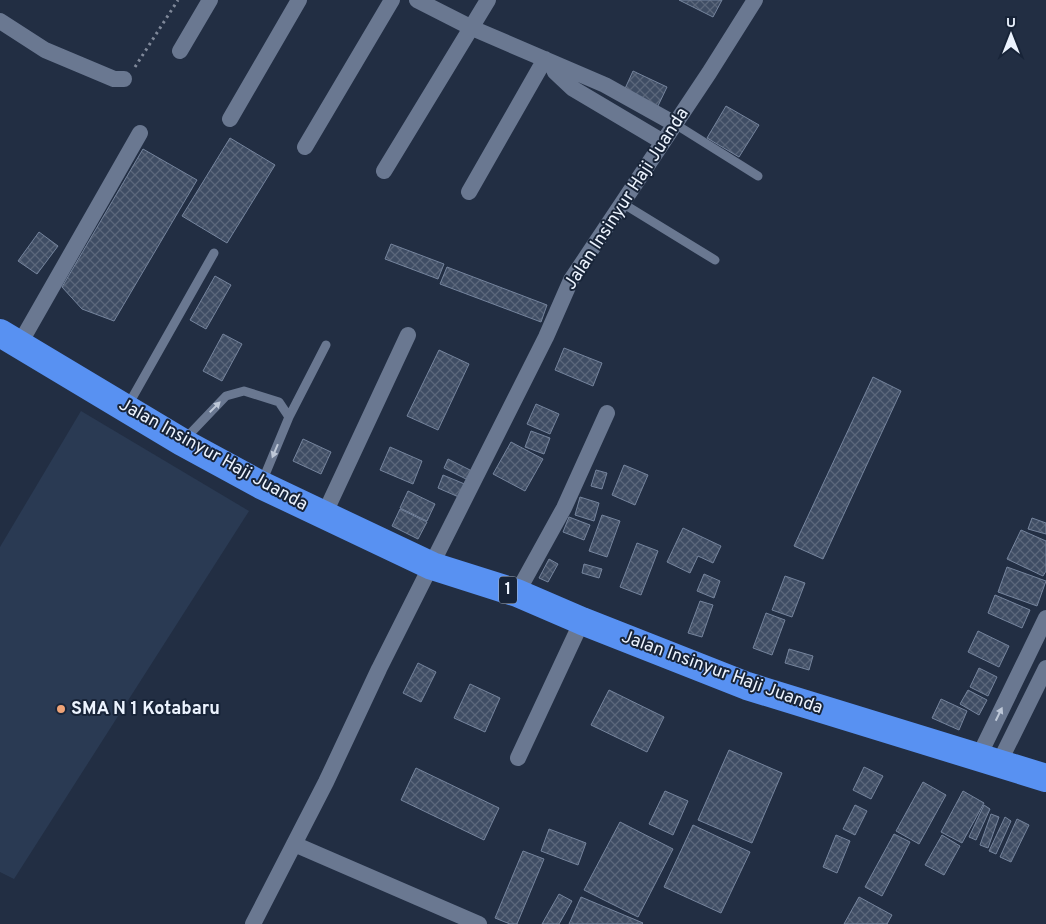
<svg xmlns="http://www.w3.org/2000/svg" width="1046" height="924" viewBox="0 0 1046 924" font-family="Overpass,sans-serif">
  <defs>
    <pattern id="building-cross-hatch" width="8" height="8" patternUnits="userSpaceOnUse" patternTransform="scale(1.25)"><rect width="8" height="8" fill="#3f4d64"/><path d="M0 0l8 8M0 8l8-8" fill="none" stroke="#5b677b"/></pattern>
  </defs>
  <rect width="100%" height="100%" fill="#222e43"/>
  <!-- built -->
  <path fill="#2a3a53" d="M81 411 249 511 14 879 0 872V547Z"/>
  <!-- building -->
  <path fill="url(#building-cross-hatch)" stroke="#75849d" d="M679 0H722L713 17Z
    M633 71 667 87 657 108 623 93Z
    M726 106 759 125 739 157 707 138Z
    M230 138 275 165 227 243 182 216Z
    M143 149 197 180 114 321 82 309 62 287Z
    M39 232 58 246 37 274 18 261Z
    M391 244 444 264 438 279 385 259Z
    M447 267 547 305 541 322 440 284Z
    M215 276 231 285 206 329 190 320Z
    M223 334 242 344 222 381 203 371Z
    M564 348 602 363 593 386 555 370Z
    M439 350 469 364 438 430 407 416Z
    M873 377 901 391 823 559 794 546Z
    M536 404 559 414 550 434 527 424Z
    M531 431 550 438 544 454 525 447Z
    M303 439 331 452 321 474 293 461Z
    M511 442 543 459 525 491 493 474Z
    M390 447 422 461 413 484 380 470Z
    M448 459 474 472 470 481 444 468Z
    M624 465 648 475 635 505 612 495Z
    M596 470 607 473 602 489 591 486Z
    M443 475 467 485 461 498 438 488Z
    M408 491 435 504 427 521 400 508Z
    M580 497 599 503 594 521 575 515Z
    M400 509 427 522 418 539 392 526Z
    M602 515 620 521 607 557 589 551Z
    M569 517 590 525 584 540 563 532Z
    M1032 518 1046 523V534L1028 529Z
    M683 528 721 546 713 563 698 556 690 573 667 562Z
    M1021 530 1046 541V571L1043 576 1007 559Z
    M637 543 658 551 641 595 620 587Z
    M549 559 558 564 548 582 539 578Z
    M584 564 602 569 599 578 582 573Z
    M1007 567 1046 581 1037 606 998 592Z
    M704 574 720 581 714 598 697 591Z
    M785 576 805 583 792 617 772 610Z
    M995 595 1030 610 1022 628 988 613Z
    M700 601 713 605 702 637 688 633Z
    M766 613 785 620 772 655 753 648Z
    M978 631 1009 646 999 667 968 652Z
    M789 649 813 656 809 670 785 663Z
    M418 663 436 672 421 702 403 693Z
    M979 668 997 677 988 696 970 687Z
    M470 684 500 698 485 732 454 718Z
    M609 690 664 717 647 752 591 725Z
    M968 690 987 700 979 715 960 704Z
    M941 699 967 711 959 730 932 718Z
    M729 750 782 773 752 843 698 820Z
    M864 767 883 776 871 799 853 790Z
    M416 768 499 808 484 840 401 800Z
    M923 782 946 795 919 844 896 831Z
    M665 791 688 801 673 835 649 824Z
    M963 791 984 803 962 843 941 832Z
    M855 805 867 811 855 835 843 829Z
    M984 805 990 809 976 840 969 837Z
    M991 814 999 817 988 848 980 845Z
    M1005 817 1011 821 996 854 989 851Z
    M1017 819 1029 825 1011 862 1000 857Z
    M620 822 673 849 638 917 584 890Z
    M693 825 750 852 721 913 664 887Z
    M549 829 586 843 578 865 541 851Z
    M894 834 910 842 882 896 865 887Z
    M836 835 850 841 837 873 823 867Z
    M942 835 960 846 944 875 925 865Z
    M523 851 544 859 517 924H510L495 918Z
    M559 894 572 901 559 924H542Z
    M581 897 643 923 642 924H569Z
    M859 897 892 915 887 924H844Z"/>
  <g fill="none" stroke-linecap="round" stroke-linejoin="round">
    <!-- path -->
    <path stroke="#80899a" stroke-width="3" stroke-dasharray="2.5 4" stroke-linecap="butt" d="M135 67 178 0"/>
    <!-- lane -->
    <path stroke="#6a7891" stroke-width="9" d="M675 124 758 176
      M622 203 715 260
      M127 407 214 253
      M185 439 226 396 244 391 279 402 289 417
      M262 482 289 417 326 345"/>
    <!-- street -->
    <path stroke="#6a7891" stroke-width="16" d="M417 0 472 28 605 85 675 124
      M0 21 45 50 114 79H124
      M180 51 210 0
      M551 62 555 72 572 88 663 142
      M230 119 299 0
      M305 147 392 0
      M384 171 488 0
      M469 192 545 59
      M19 345 140 133
      M324 515 408 335
      M517 593 564 508 607 413
      M518 758 582 621
      M978 758 1046 618
      M998 765 1046 668
      M294 844 479 924
      M253 924 326 782 379 669 546 337 571 280 709 73 755 0"/>
    <!-- highway -->
    <path stroke="#5891f2" stroke-width="28" d="M0 333 182 442 261 485 432 566 517 593 582 621 747 686 1046 778"/>
  </g>
  <!-- one-way arrows -->
  <defs><path id="oneway-solid" d="M-6-.8H1V-3.2L6.5 0L1 3.2V.8H-6Z" transform="scale(1.25)"/></defs>
  <g fill="#bec8d8">
    <use href="#oneway-solid" transform="translate(215 407) rotate(-45)"/>
    <use href="#oneway-solid" transform="translate(275 451) rotate(113)"/>
    <use href="#oneway-solid" transform="translate(999 714) rotate(-64)"/>
  </g>
  <!-- markers -->
  <circle fill="#efa377" stroke="#182438" stroke-width="2" cx="61" cy="709" r="5"/>
  <g text-anchor="middle" dominant-baseline="central" stroke-width="4" stroke-linejoin="round" paint-order="stroke">
    <!-- shield labels -->
    <rect fill="#182438" stroke="#acb5c3" stroke-width="1" x="499" y="576.5" width="18" height="27" rx="4"/>
    <g font-size="16" font-weight="bold" fill="#ecf3fe">
      <text x="508" y="590">1</text>
    </g>
    <!-- street labels -->
    <g font-size="18" fill="#ecf3fe" stroke="#182438">
      <text transform="translate(627 199) rotate(-57)">Jalan Insinyur Haji Juanda</text>
      <text transform="translate(213 455) rotate(29)">Jalan Insinyur Haji Juanda</text>
      <text transform="translate(722 673) rotate(20)">Jalan Insinyur Haji Juanda</text>
    </g>
    <!-- poi labels -->
    <g font-size="18" font-weight="bold" fill="#ecf3fe" stroke="#182438" text-anchor="start">
      <text x="71" y="709">SMA N 1 Kotabaru</text>
    </g>
  </g>
  <!-- north arrow -->
  <g transform="translate(1011 35)" stroke="#182438" stroke-width="4" paint-order="stroke">
  <path d="M0-4L9 19L0 12L-9 19Z" fill="#ecf3fe"/>
  <text y="-8" font-size="14" font-weight="bold" text-anchor="middle" fill="#ecf3fe">U</text>
  </g>
</svg>
